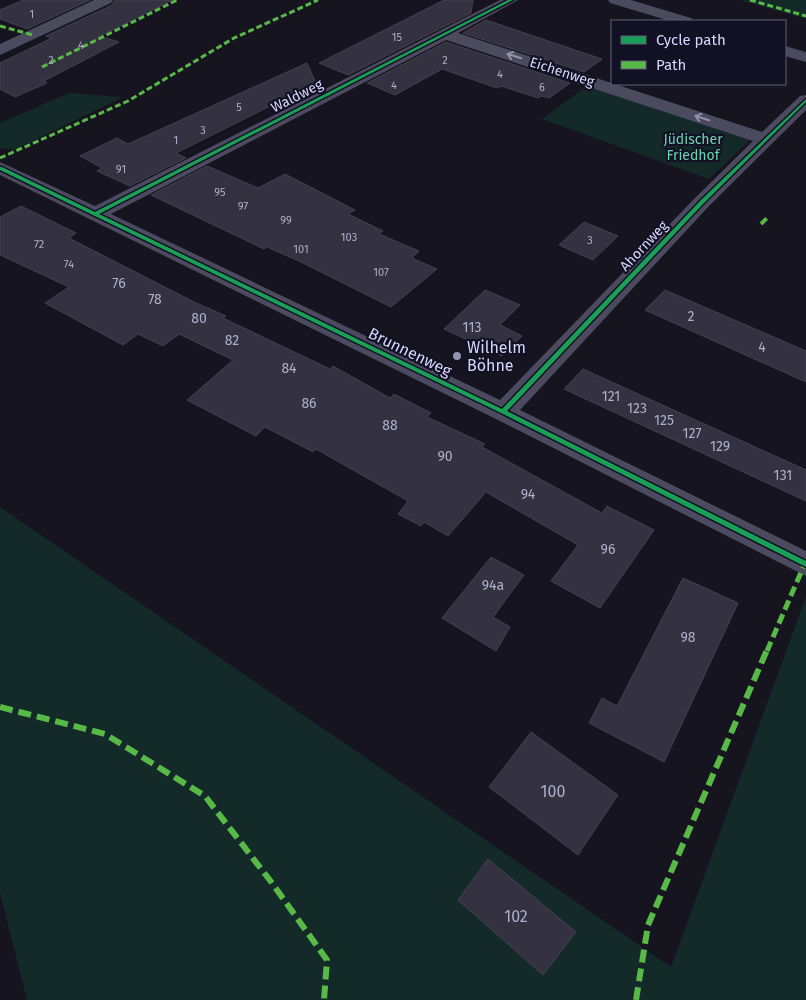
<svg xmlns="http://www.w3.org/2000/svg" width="806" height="1000" viewBox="0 0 806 1000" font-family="'Fira Sans',sans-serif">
  <rect width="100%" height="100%" fill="#16141f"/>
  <!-- green -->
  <path fill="#142a29" d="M740 0H806V19Z
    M587 86 750 140 709 179 542 119Z
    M69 93 123 97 14 150 0 148V123Z
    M0 507 671 967 806 597V1000H27L0 893Z"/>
  <!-- building -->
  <path fill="#343241" stroke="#434052" d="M23 0H90L27 29 0 19V10Z
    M115 0H172L100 36 119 42 44 81 47 83 15 97 0 89V63L52 38 46 36 112 5Z
    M444 0H473L471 13 348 75 319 63Z
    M486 20 602 59 584 72 463 33Z
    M446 42 570 83 549 98 541 96 538 98 501 86 497 88 442 69 395 95 367 83Z
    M307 63 316 83 176 153 186 158 130 186 97 171 102 168 80 156 117 138 128 144Z
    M207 166 258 188 285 174 355 210 348 214 383 231 379 234 419 251 412 258 437 269 391 307 301 262 267 247 264 249 151 195Z
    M21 206 76 233 69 238 194 302 226 316 223 318 330 369 333 366 390 398 394 394 431 413 427 417 485 444 482 447 602 513 607 506 654 530 600 608 551 581 578 545 486 492 448 536 424 522 421 526 398 514 408 501 316 449 313 452 265 427 256 436 187 400 233 360 179 334 163 346 138 334 123 345 45 303 69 287 0 255V217Z
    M584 222 618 236 593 260 559 245Z
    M485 290 520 305 500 325 522 336 502 356 444 329Z
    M665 290 806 351V382L645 310Z
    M583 369 806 470V501L564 389Z
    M491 557 524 575 493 617 510 627 496 651 442 618Z
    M683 578 738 603 664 762 589 723 602 698 617 706Z
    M531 732 618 795 578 855 489 787Z
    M488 859 576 932 543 975 458 900Z"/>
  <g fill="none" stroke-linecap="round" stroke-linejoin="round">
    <!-- minor -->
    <path fill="#4b4a5f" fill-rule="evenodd" d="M94 0H113L111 3 0 55V44Z
      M500 0H518L458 33 762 132 800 96 806 95V110L709 206 520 410 806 551V576L494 418 0 175V162L95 206ZM446 40 753 141 695 198 500 400 111 214Z
      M608 0H631L691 18 694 21H670L610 3Z
      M785 46 806 52V62L785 56Z"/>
    <!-- quiet-far3 -->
    <path stroke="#58b947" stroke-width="3" stroke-dasharray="6 3" stroke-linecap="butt" d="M750 0 806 16
      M0 26 33 35
      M42 67 177 0
      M0 158 128 101 234 38 318 0"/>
    <!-- quiet-far2 -->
    <path stroke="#58b947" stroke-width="4" stroke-dasharray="8 4" stroke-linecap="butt" d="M761 224 769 216"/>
    <!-- quiet-far1 -->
    <path stroke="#58b947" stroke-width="5" stroke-dasharray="10 5" stroke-linecap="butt" d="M767 651 805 563"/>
    <!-- quiet -->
    <path stroke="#58b947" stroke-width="6" stroke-dasharray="13 6" stroke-linecap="butt" d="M0 707 105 734 205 796 272 883 327 960 324 1000
      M636 1000 648 925 767 650"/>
    <!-- cycleway casing -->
    <g stroke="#121023" stroke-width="3">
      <path id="cycleway" d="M508 0H513L99 214 502 409 700 201 806 99V102L704 203 507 411 806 561V567L501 413 0 170V167H2L95 212Z"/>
    </g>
    <!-- cycleway -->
    <use href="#cycleway" fill="#1a9f57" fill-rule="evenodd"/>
  </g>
  <!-- one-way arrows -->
  <defs><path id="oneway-shaft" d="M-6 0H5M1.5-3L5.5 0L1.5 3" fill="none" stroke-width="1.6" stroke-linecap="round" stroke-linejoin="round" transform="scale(1.25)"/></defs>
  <g stroke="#9290ad">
    <use href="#oneway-shaft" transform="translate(514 56) rotate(-162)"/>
    <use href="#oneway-shaft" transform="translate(702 118) rotate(-162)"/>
  </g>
  <!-- markers -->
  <circle fill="#9492ae" stroke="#121023" stroke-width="2" cx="457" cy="356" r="5"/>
  <g text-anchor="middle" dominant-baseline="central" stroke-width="4.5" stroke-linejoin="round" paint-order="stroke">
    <!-- far-number labels -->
    <g font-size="11" fill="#afadcc">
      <text x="32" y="14">1</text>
      <text x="397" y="37">15</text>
      <text x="81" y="45">4</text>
      <text x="51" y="60">2</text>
      <text x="445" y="60">2</text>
      <text x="500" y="74">4</text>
      <text x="394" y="85">4</text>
      <text x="542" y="87">6</text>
      <text x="239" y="107">5</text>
      <text x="203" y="130">3</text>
      <text x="176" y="140">1</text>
      <text x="121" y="169">91</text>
      <text x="220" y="192">95</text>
      <text x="243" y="206">97</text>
      <text x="286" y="220">99</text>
      <text x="349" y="237">103</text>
      <text x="590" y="240">3</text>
      <text x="39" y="244">72</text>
      <text x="301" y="249">101</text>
      <text x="69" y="264">74</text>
      <text x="381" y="272">107</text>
    </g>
    <!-- far-street labels -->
    <g font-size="14" fill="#d8d6fb" stroke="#121023">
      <text transform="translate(562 72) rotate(18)">Eichenweg</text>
      <text transform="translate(297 96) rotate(-27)">Waldweg</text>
      <text transform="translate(644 246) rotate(-47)">Ahornweg</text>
    </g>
    <!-- far-park labels -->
    <g font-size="14" fill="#68d5b3" stroke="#121023">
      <text x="693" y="139">Jüdischer<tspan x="693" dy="16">Friedhof</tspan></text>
    </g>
    <!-- number labels -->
    <g font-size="14" fill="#afadcc">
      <text x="119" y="283">76</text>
      <text x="155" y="299">78</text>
      <text x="691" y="316">2</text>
      <text x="199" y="318">80</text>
      <text x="472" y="327">113</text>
      <text x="232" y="340">82</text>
      <text x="762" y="347">4</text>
      <text x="289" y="368">84</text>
      <text x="611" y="396">121</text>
      <text x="309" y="403">86</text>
      <text x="637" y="408">123</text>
      <text x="664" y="420">125</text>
      <text x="390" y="425">88</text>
      <text x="692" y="433">127</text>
      <text x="720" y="446">129</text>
      <text x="445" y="456">90</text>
      <text x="783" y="475">131</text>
      <text x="528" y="494">94</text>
      <text x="608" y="549">96</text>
      <text x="493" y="585">94a</text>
      <text x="688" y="637">98</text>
    </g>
    <!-- poi labels -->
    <g font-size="16" fill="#d8d6fb" stroke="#121023" text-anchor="start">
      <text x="467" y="347">Wilhelm<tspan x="467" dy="18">Böhne</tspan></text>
    </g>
    <!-- street labels -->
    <g font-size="16" fill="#d8d6fb" stroke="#121023">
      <text transform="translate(410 352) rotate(26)">Brunnenweg</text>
    </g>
    <!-- near-number labels -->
    <g font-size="16" fill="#afadcc">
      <text x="553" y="791">100</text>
      <text x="516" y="916">102</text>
    </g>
  </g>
  <!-- legend -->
  <rect x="611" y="20" width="175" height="65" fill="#121023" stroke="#615f79"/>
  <rect x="621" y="36" width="25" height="8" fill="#1a9f57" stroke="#615f79"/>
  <text x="656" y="45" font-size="15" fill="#d8d6fb">Cycle path</text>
  <rect x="621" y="61" width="25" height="8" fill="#58b947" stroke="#615f79"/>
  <text x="656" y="70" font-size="15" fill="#d8d6fb">Path</text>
</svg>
